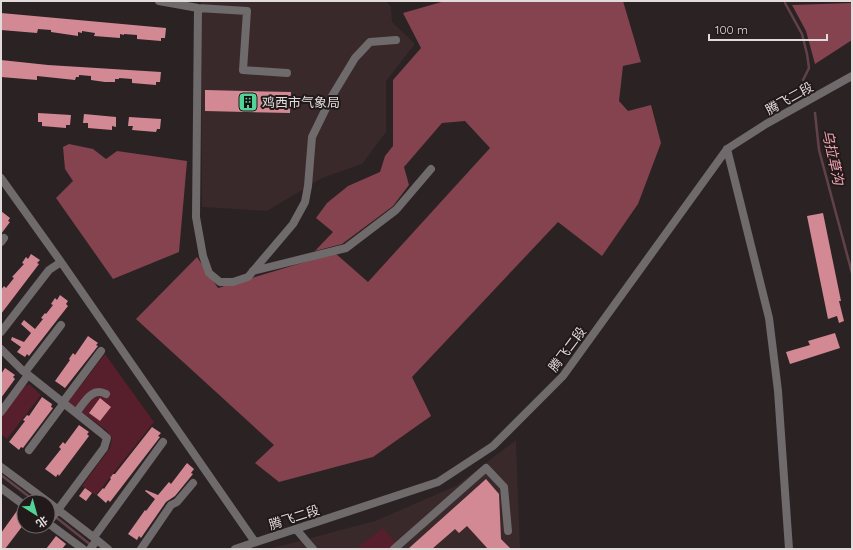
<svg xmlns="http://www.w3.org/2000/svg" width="853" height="550" viewBox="0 0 853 550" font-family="Quicksand,'Noto Sans SC',sans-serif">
  <rect width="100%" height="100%" fill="#2b2223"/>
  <!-- built -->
  <path fill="#39292b" d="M201 1H386L391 7 392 22 415 44 386 81V132L362 164 322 178 267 211 202 207Z
    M516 440 520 549H269L375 521 456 486Z"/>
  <!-- green -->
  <path fill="#561f2b" d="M105 354 154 422 96 495 82 486 110 448 112 438 106 430 68 402Z
    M29 384 41 395 7 439 1 434V416L21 389Z
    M383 528 396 543 389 549H358L357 548Z"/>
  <!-- forest -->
  <path fill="#84434e" d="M445 1H623L641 62 623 66 619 101 628 111 651 105 661 143 638 204 602 256 558 222 412 377 431 416 373 457 279 482 255 463 274 445 136 319 197 257 218 288 335 253 368 282 490 148 465 121 442 123 404 167 409 185 393 206 342 244 315 251 333 232 316 218 327 203 348 186 380 172 385 156 393 146V80L421 48 403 13Z
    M852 3V40L815 64 806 31 792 5Z
    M69 144 93 149 106 159 117 151 187 161 179 252 113 279 56 198 73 181 65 169 63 147Z"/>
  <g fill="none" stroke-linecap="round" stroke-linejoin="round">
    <!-- stream -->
    <path stroke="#62424a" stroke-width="2.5" d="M785 3 802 34 807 54 809 68 803 80
      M815 113 819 150 852 273
      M1 475 36 502
      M48 511 96 549"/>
  </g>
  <!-- building -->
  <path fill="#d28993" d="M1 13 166 28 165 38H161V41L137 39V35L124 34V35L120 34V38L94 36 95 33 82 31V33L78 32V36L51 32V30L38 29 37 33 1 30Z
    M1 60 48 65 161 72 160 82H156V85L132 83V79L119 78V79H115V82H105L91 80V76L79 75V77H76L75 80 37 76V80L1 77Z
    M205 90 291 92 290 113 205 111Z
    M38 113 71 115 70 125H66V128L42 126V122H38Z
    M84 114 116 117V127L112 126V130L88 128V123H83Z
    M129 117 161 119 160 129H157L156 132 132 130 133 126H128Z
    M1 211 10 218 8 221 10 222 1 234Z
    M823 213 841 301H839L844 321 839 323 837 316 828 319 807 216Z
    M31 254 40 260 37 263 39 264 1 314V290L4 286 6 288 14 278 12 277 24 264 22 263 26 257 28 259Z
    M60 295 68 301 66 304 68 306 29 356 27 354 25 357 17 352 21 347 11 340 12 337 24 342 31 333 21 324 24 320 35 329 43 319 41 318 45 313 46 314 53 305 51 304 55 298 57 300Z
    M835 333 840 348 790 364 786 352 810 345 808 341Z
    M88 336 98 343 96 345 98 346 65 388 55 381 70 360 69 359 73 353 75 355Z
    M5 368 15 375 13 377 15 379 1 398V374Z
    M42 397 52 404 51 407 53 408 23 448 21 447 19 450 9 442 25 421 23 420 27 415 29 416Z
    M100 398 111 407 100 421 89 413Z
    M79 425 89 432 87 434 89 436 59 476 58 474 56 477 45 469 61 449 59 447 63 442 65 444Z
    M152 427 161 433 158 436 160 437 110 502 108 500 106 503 97 495 103 488 104 489 111 479 110 478 113 474H115Z
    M187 463 194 469 191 473 193 474 175 496 166 502 141 538 139 536 137 540 128 534 145 510 146 511 155 499 145 491 146 490 158 495 169 482 171 484Z
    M486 479 499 494 501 539 511 549H488L467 526 459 533 455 529 432 549H408Z
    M85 488 92 493 86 501 79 496Z
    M19 508 24 511V524L5 549H1V533Z
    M56 536 66 544 62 549H46Z"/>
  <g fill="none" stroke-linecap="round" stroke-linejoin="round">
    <!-- minor -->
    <path stroke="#6f6a6b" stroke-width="8" d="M159 1 198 8 247 11 243 70 287 73
      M198 8 196 217 203 256 209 273 220 282H233L248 277 293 224 305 202 308 186 312 137 332 96 355 58 370 42 396 40
      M727 149 769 318 778 391 789 549
      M1 178 61 262 255 542
      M1 242 4 238
      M253 271 346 248 396 210 431 169
      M1 332 49 270 61 262
      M1 349 22 370 100 432 107 438 104 448 48 523
      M25 372 61 325
      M63 402 101 351
      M1 412 28 375
      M76 413C84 403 92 386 106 394
      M29 450 64 403
      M1 467 48 502
      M1 488 24 505
      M48 502 97 540 108 549
      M48 523 83 549
      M296 529 313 549
      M94 537 163 442
      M90 549 97 540
      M141 549 171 505 177 502 193 483
      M235 549 438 482 493 446 563 376 727 149 766 124 852 76
      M394 549 486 468 504 487 508 531"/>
  </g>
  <!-- icons -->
  <defs>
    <g id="building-square" transform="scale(1)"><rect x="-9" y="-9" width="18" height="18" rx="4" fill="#52d397" stroke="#21191a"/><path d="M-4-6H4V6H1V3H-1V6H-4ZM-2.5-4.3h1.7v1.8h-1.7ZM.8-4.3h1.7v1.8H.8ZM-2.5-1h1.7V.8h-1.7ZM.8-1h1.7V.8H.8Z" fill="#111"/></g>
  </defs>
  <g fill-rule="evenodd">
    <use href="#building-square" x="248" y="102"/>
  </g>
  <g text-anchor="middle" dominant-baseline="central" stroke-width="4" stroke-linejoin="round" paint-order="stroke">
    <!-- street labels -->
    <g font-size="13" fill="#e1dbdb" stroke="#21191a">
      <text transform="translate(789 98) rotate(-29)">腾飞二段</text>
      <text transform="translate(567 349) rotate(-53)">腾飞二段</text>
      <text transform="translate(294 517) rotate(-18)">腾飞二段</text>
    </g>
    <!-- poi labels -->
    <g font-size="13" fill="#e1dbdb" stroke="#21191a" text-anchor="start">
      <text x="262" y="102">鸡西市气象局</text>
    </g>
    <!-- water labels -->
    <g font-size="14" font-style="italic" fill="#f7a7b2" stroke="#21191a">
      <text transform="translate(833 157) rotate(78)">乌拉草沟</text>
    </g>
  </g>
  <!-- border -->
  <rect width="853" height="550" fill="none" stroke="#e1dbdb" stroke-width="4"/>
  <!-- north arrow -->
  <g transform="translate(36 514) rotate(143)"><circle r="19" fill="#21191a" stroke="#6e6767"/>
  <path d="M0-3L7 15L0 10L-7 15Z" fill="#52d397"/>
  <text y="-6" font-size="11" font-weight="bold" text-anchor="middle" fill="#e1dbdb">北</text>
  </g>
  <!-- scale -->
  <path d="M709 34v6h118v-6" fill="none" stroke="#e1dbdb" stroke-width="2"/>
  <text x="715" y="34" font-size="12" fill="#e1dbdb" stroke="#21191a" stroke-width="3" paint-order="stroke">100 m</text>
</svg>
